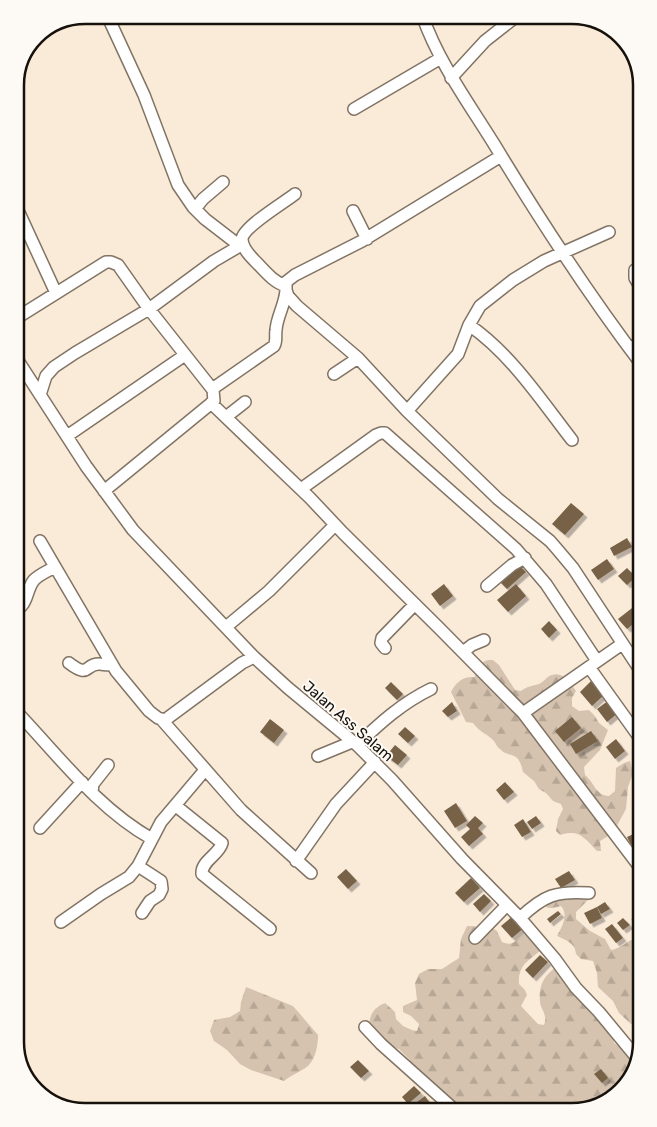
<svg xmlns="http://www.w3.org/2000/svg" width="657" height="1127" viewBox="0 0 657 1127" font-family="Rubik,sans-serif">
  <defs>
    <pattern id="forest-firs" width="22" height="20" patternUnits="userSpaceOnUse" patternTransform="scale(1.25)"><rect width="22" height="20" fill="#d5c3af"/><path d="M5 1l3.5 6h-7zM16 11l3.5 6h-7z" fill="#b6a695"/></pattern>
    <filter id="shadow"><feDropShadow dx="3.5" dy="3.5" stdDeviation="0" flood-color="#0004"/></filter>
  </defs>
  <rect width="100%" height="100%" fill="#faebd9"/>
  <!-- forest -->
  <path fill="url(#forest-firs)" d="M488 660H493L499 665 515 690 521 691C528 686 532 686 539 684 544 682 547 676 552 675 563 671 571 683 576 691L572 698V706L579 711 589 710 594 715 599 723 608 730 600 750 584 767 585 775C595 783 595 795 609 796L615 791 616 768 624 763 630 761 633 773 628 787 626 809 613 833 600 841 601 851H597C584 838 580 829 560 835L556 831 558 819 563 809 561 804 553 801 546 793 539 789 534 781 523 772C518 748 509 760 499 748 497 747 496 744 494 741 488 734 480 733 473 723L466 722 451 692C456 682 463 676 475 677 476 668 479 662 488 660Z
    M588 893V900L576 912V919L590 931 605 939 611 950C626 947 625 939 641 938V931L633 923 631 919 642 913V1023L631 1024 619 1013 613 1001 598 987 597 973 593 961 581 959 576 954C575 943 566 940 557 936 562 927 569 915 561 906 553 908 547 910 540 903Z
    M467 926 491 927 497 931 502 942C513 947 516 940 525 934L536 937 542 949C529 961 518 964 519 984L525 990 527 995 521 1006 538 1024 544 1025C548 1014 541 1011 540 1002 538 987 544 974 557 967L572 973 589 993 613 1037 614 1043 636 1058 633 1069 630 1074 622 1080 612 1094 601 1105 572 1112H453L418 1077 409 1059 399 1049 389 1046 377 1030 369 1025C370 1013 375 1007 385 1003L395 1012 396 1019 403 1026 412 1030 417 1031 419 1024 411 1016 403 1012V1006L417 1000 415 983 419 974 428 969H442L459 958 461 939Z
    M246 987 293 1006 318 1035C318 1045 316 1058 308 1066 305 1069 290 1076 284 1081L251 1070 240 1064 227 1050 214 1041 210 1031 214 1020 230 1017 240 1011 241 1002Z"/>
  <!-- building -->
  <path fill="#786246" filter="url(#shadow)" d="M571 503 584 514 565 535 552 524Z
    M627 538 632 547 614 556 610 548Z
    M607 559 614 569 598 580 591 570Z
    M518 564 526 572 507 589 499 581Z
    M627 568 636 577 627 585 618 576Z
    M444 584 453 596 440 606 431 594Z
    M516 584 526 596 508 612 497 600Z
    M641 601 642 603V617L627 629 618 619Z
    M549 621 557 630 549 638 541 629Z
    M591 681 604 695 592 706 580 692Z
    M391 682 403 694 397 700 385 688Z
    M609 700 618 713 607 722 597 709Z
    M452 702 457 711 448 717 442 711Z
    M572 717 581 728 564 742 555 731Z
    M270 719 284 730 274 743 260 732Z
    M405 727 415 736 408 743 398 734Z
    M591 731 598 741 576 754 570 744Z
    M616 739 625 751 615 759 606 747Z
    M395 745 407 755 398 765 386 756Z
    M505 782 514 792 504 800 496 790Z
    M456 803 467 821 455 828 444 811Z
    M642 807V826L633 819Z
    M475 816 483 823 478 828 483 834 469 846 461 837 470 829 466 825Z
    M536 816 541 823 532 829 527 822Z
    M523 819 531 832 522 837 514 825Z
    M640 831 642 839 631 845 627 837Z
    M346 869 357 881 348 889 337 877Z
    M569 871 575 880 561 888 555 879Z
    M471 878 480 888 464 902 455 893Z
    M484 894 491 901 480 912 473 904Z
    M605 902 610 909 601 914 597 907Z
    M597 907 602 918 590 924 584 913Z
    M558 911 561 914 550 923 547 919Z
    M514 915 525 927 512 938 501 926Z
    M623 918 630 925 623 930 617 923Z
    M612 924 623 938 616 943 605 929Z
    M540 955 548 962 533 978 525 970Z
    M358 1060 369 1071 361 1078 350 1067Z
    M601 1069 608 1078 602 1083 594 1074Z
    M414 1086 421 1093 408 1104 402 1097Z
    M425 1096 430 1103 416 1112 411 1106Z
    M402 1102 411 1112H397L394 1109Z"/>
  <g fill="none" stroke-linecap="round" stroke-linejoin="round">
    <!-- minor casing -->
    <g stroke="#827464" stroke-width="14">
      <path id="minor" d="M107 15 144 95 178 185 193 207 205 219 240 246
        M422 15C439 63 468 102 494 144 540 220 588 294 642 365
        M451 78 485 41 518 15
        M354 109 441 58
        M501 156 362 241 295 275 286 282V290L288 296 297 306 358 358 407 411 498 499 550 541 557 549 573 568 642 673
        M15 204 56 293
        M195 209 203 199 223 182
        M353 211 367 239
        M635 270V278L642 290
        M286 286C273 282 265 271 256 262 250 256 242 248 242 239 243 227 285 202 295 194
        M15 319 106 262H111L118 265 149 309 213 390
        M469 325C511 354 541 400 572 440
        M630 349 642 341
        M15 356 86 466 133 530 254 657 288 688 357 745 392 780 462 859 520 918 555 959 576 988 599 1012 637 1058
        M334 374 358 358
        M40 395 46 376 54 367 75 353 149 309 214 261 243 244
        M211 403 310 498 343 533 439 628 523 713 642 870
        M407 411 458 354 469 325 480 306 513 280 544 261 609 232
        M226 417 245 402
        M67 436 185 355
        M301 489 376 435 381 433H385L516 549 546 584 597 661
        M104 491 214 401 213 390 215 387 274 346C277 341 275 336 276 330 277 316 285 305 286 290
        M40 541 116 671 149 711 158 718 166 720 169 717 242 663 254 657
        M487 586 512 565 525 558
        M15 609C28 607 26 589 34 580 40 574 48 571 55 567
        M226 627 269 591 335 525
        M385 648 381 643 382 638 415 604
        M463 652 472 645 484 640
        M69 663C90 679 84 664 99 664 105 664 106 666 112 664
        M589 667 642 741
        M15 710C58 755 97 808 152 839
        M523 713 622 644
        M162 720 241 810 311 873
        M357 745C380 723 402 703 431 689
        M318 756 352 742
        M92 792 93 784 108 765
        M176 806 222 843C219 855 201 861 202 874L270 929
        M40 828 82 782
        M296 861 336 804 375 762
        M138 866 161 881 162 889 159 895 150 901 142 913
        M520 918C544 895 556 891 589 893
        M61 922 101 894 129 877 138 866 161 822 205 770
        M475 938 507 905
        M365 1027 381 1044 457 1112"/>
    </g>
    <!-- minor -->
    <use href="#minor" stroke="#fff" stroke-width="11"/>
  </g>
  <g text-anchor="middle" dominant-baseline="central" stroke-width="4" stroke-linejoin="round" paint-order="stroke">
    <!-- street labels -->
    <g font-size="15" fill="#16110b" stroke="#fdfaf6">
      <text transform="translate(348 721) rotate(41)">Jalan Ass Salam</text>
    </g>
  </g>
  <!-- crop -->
  <path d="M0 0H657V1127H0ZM85 24H572A61 61 0 0 1 633 85V1042A61 61 0 0 1 572 1103H85A61 61 0 0 1 24 1042V85A61 61 0 0 1 85 24Z" fill="#fdfaf6" fill-rule="evenodd"/>
  <path fill="none" stroke="#16110b" stroke-width="2.5" d="M85 24H572A61 61 0 0 1 633 85V1042A61 61 0 0 1 572 1103H85A61 61 0 0 1 24 1042V85A61 61 0 0 1 85 24Z"/>
</svg>
